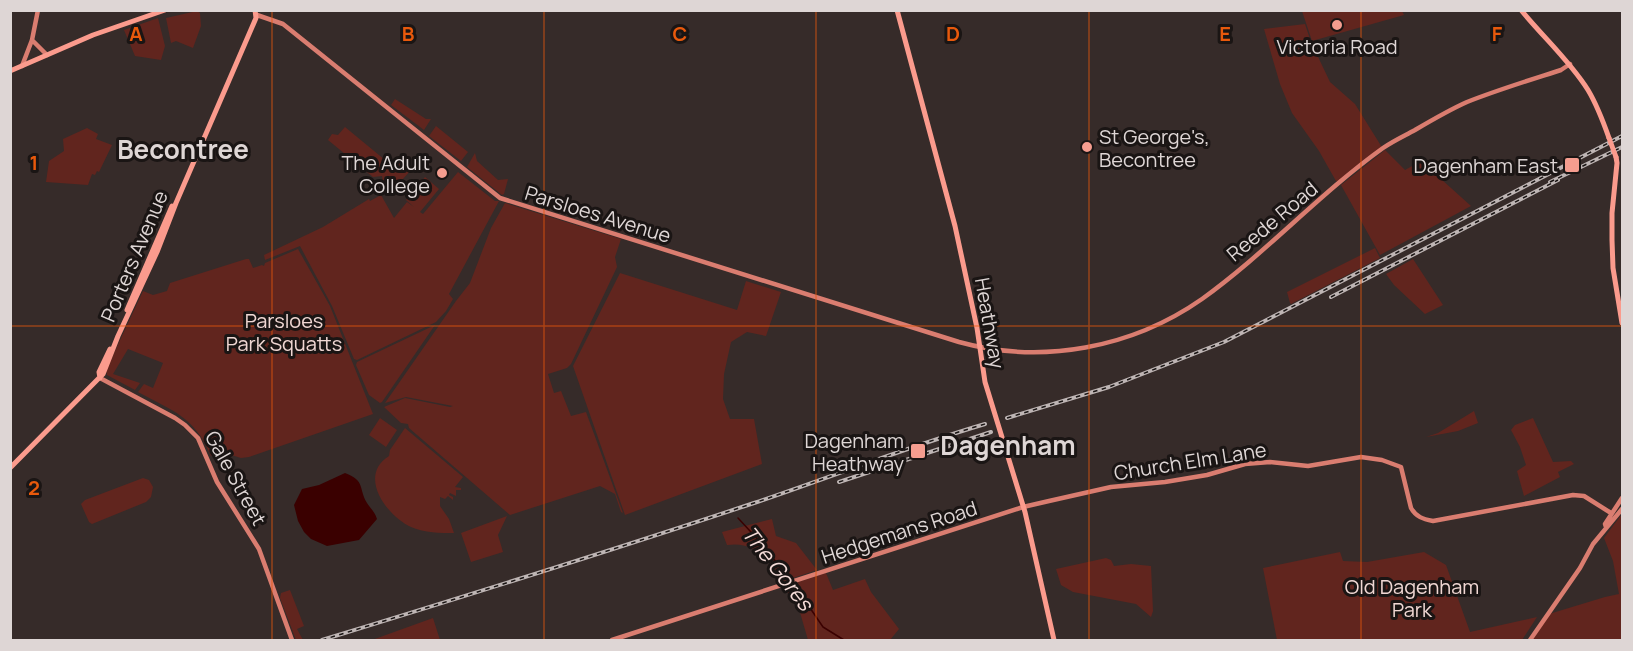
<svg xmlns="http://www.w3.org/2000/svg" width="1633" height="651" viewBox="0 0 1633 651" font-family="Manrope,sans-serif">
  <rect width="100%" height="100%" fill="#362b29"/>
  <!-- green -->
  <path fill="#61251e" d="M197 11 200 13 201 26 193 48 176 41 171 43 166 18Z
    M1402 11 1404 15 1312 41 1302 11Z
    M158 18 165 46 161 60 135 56 124 30Z
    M1305 24 1311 42 1330 82 1355 104 1383 149 1341 182 1336 181 1319 151 1292 113 1280 84 1264 29Z
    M395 99 426 119H431L424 130 391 105Z
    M436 126 468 152 461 161 429 136Z
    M345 127 385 160 381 165 386 169 395 159 410 171 395 188 384 189 382 176 373 177 328 140 332 134 338 135Z
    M87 128 98 134 96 139 112 145 99 172 97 171 95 175 92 174 88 185 46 182 49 161 64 151 63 139Z
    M1385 150 1405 170 1421 161 1471 206 1380 255 1341 185Z
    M475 153 477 161 498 180 508 179 504 194 502 195 467 167Z
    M458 172 495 201H499L449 294 453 299 446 311 436 322 357 360 354 359 332 306 300 246 265 260 264 255 323 227 369 199 370 201 381 195 394 218 407 202 414 207 406 200 425 177 439 189 420 212 423 214Z
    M505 203 621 239 615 257 617 267 571 364 567 368 548 374 554 393 561 391 571 416 586 412 623 513 621 512 615 494 600 486 510 515 409 428 408 424 401 423 384 407 405 398 450 407 453 406 406 397 385 403 456 301 470 283 491 228Z
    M1375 248 1380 258 1291 304 1290 303 1287 292Z
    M298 249 330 306 373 414 249 457 241 458 228 454 211 456C193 415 174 412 138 392L144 384 153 388 163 363 128 349 113 374 140 383 135 390 107 375 106 370 143 291 153 295 167 291 170 283 246 259H249L253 268 262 265 264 266 265 263Z
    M1413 259 1443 305 1425 314 1394 285 1386 274Z
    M620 273 737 310 746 281 781 292 766 336 747 332 731 342 724 374 723 399 730 419H754L762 464 625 515 573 366Z
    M435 325 382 402 380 403 369 395 356 365 357 362Z
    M1474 411 1478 423 1458 431 1426 437 1438 433Z
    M380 418 397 430 386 447 369 435Z
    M1533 418 1553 462 1571 461 1574 464 1558 472 1560 477 1524 496 1517 471 1526 465 1520 447 1511 430 1515 425Z
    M405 428 463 477 455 487 461 488V490H456V496L450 493 449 495 453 497V500L448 496 445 499 440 497V506L449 519 454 533C440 533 425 533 411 527 387 516 357 476 389 456L390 450Z
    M143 478 149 480 153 487 151 497 146 502 92 524 89 522 81 504 85 500Z
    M1622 514V640H1532L1549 614 1605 597 1619 594 1613 561 1604 538Z
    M507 516 498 535 503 552 471 562 461 533Z
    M772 519 776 536 796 543 817 570 784 581C767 560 757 541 727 545L722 532Z
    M1340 552 1343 561 1367 562 1424 552 1446 565 1470 632 1537 617 1522 640H1277L1263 568Z
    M1106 558 1111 560 1114 566 1131 564 1151 566 1153 611 1151 617 1136 604 1073 592 1061 585 1056 569Z
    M826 573 833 590 865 579 871 592 899 629 890 640H808L799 609 789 595 786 586Z
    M290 590 304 626 297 629 303 640H296L280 598 281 593Z
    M433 618 440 640H372Z"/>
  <!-- water -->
  <path fill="#3a0000" d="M345 473C366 481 358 488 367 503 371 509 375 512 377 519L359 540 327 546 311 539 304 532 298 521 294 505 302 489 319 485Z"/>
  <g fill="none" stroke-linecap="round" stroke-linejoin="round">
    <!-- stream -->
    <path stroke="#3a0000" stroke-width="1.5" d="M738 518 762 544 790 580
      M793 583 823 627 844 640"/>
    <!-- secondary -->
    <path stroke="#da7d70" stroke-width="4.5" d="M257 15 283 24 500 198 959 342C1042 365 1132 348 1202 299 1266 253 1319 194 1383 148 1393 141 1404 136 1415 130 1432 120 1449 110 1467 102 1497 90 1530 80 1561 70L1570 64
      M32 40 47 55
      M22 66 32 40 38 10
      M100 378 175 418 185 425 198 438 217 482 259 549 292 640
      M1606 527 1605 524 1622 498
      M612 640 1023 507 1049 501 1111 487 1165 482 1207 475 1245 464 1270 462 1308 466 1361 457 1382 460 1401 467 1411 508C1416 517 1423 519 1433 521L1573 495 1584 496 1611 513
      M1530 640 1580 568 1593 544 1622 509"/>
    <!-- primary -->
    <path stroke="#fb9b8d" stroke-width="5" d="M897 10 955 226 977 328 985 382 1025 512 1054 640
      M1521 10C1543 37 1570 61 1588 90 1597 105 1603 121 1609 138
      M10 71 93 35 165 10
      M1616 157 1617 163 1612 213V240L1613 268 1622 323
      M127 310 172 206
      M100 378 99 372 110 349
      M10 468 103 374 118 336 157 252 176 203 256 18 255 10"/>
    <!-- rail casing -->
    <g stroke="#beb5b4" stroke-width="4">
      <path id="rail" d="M1550 182 1622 147
        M1331 297 1558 180
        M1007 418 1109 387 1224 342 1622 136
        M839 482 991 432
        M322 640C466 596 610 551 754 503 831 477 907 447 985 424"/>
    </g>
    <!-- rail -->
    <use href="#rail" stroke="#1a1514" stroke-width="1.5" stroke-dasharray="4.5" stroke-linecap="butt"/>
    <!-- primary-bridge -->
    <path stroke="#fb9b8d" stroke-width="5" d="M1609 138 1616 157"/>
  </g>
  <!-- grid -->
  <path fill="none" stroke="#e8590c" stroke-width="1.5" stroke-opacity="0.55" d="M272 10V640M544 10V640M816 10V640M1089 10V640M1361 10V640M10 326H1622"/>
  <!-- markers -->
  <g fill="#f59d8f" stroke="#1a1514" stroke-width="2">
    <circle cx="1337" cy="25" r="6"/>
    <circle cx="1087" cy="147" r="6"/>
    <rect x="1564" y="157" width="16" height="16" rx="3"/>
    <circle cx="442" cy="173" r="6"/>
    <rect x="910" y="443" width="16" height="16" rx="3"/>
  </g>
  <g text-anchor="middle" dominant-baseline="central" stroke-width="6" stroke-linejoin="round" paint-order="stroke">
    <!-- poi labels -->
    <g font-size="20" fill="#ded6d5" stroke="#1a1514" text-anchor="end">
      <text x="1337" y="46" text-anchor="middle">Victoria Road</text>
      <text x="1099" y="136" text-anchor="start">St George's,<tspan x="1099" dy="23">Becontree</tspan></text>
      <text x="430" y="162">The Adult<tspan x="430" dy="23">College</tspan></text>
      <text x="1558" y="165">Dagenham East</text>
      <text x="904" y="440">Dagenham<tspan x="904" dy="23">Heathway</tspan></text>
    </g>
    <!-- street labels -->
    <g font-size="20" fill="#ded6d5" stroke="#1a1514">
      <text transform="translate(598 214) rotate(17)">Parsloes Avenue</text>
      <text transform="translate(1272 221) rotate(-40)">Reede Road</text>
      <text transform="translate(134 256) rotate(-67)">Porters Avenue</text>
      <text transform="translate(990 323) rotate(80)">Heathway</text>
      <text transform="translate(1190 461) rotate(-9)">Church Elm Lane</text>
      <text transform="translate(236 478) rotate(61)">Gale Street</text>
      <text transform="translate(899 532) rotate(-18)">Hedgemans Road</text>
    </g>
    <!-- park labels -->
    <g font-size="20" fill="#f0d7d3" stroke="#1a1514">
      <text x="284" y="320">Parsloes<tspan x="284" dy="23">Park Squatts</tspan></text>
      <text x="1412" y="586">Old Dagenham<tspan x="1412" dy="23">Park</tspan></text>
    </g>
    <!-- water labels -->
    <g font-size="21" font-style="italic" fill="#f5dcd8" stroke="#1a1514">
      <text transform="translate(778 568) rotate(52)">The Gores</text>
    </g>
    <!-- district labels -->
    <g font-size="26" font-weight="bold" fill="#ded6d5" stroke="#1a1514">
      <text x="183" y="149">Becontree</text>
      <text x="1008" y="445">Dagenham</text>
    </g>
  </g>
  <g font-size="20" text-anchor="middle" font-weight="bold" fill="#e8590c" stroke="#1a1514" stroke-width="6" stroke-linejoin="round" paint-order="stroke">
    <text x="136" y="41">A</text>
    <text x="408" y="41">B</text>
    <text x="680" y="41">C</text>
    <text x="953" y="41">D</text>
    <text x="1225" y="41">E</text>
    <text x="1497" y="41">F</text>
    <text x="34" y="170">1</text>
    <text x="34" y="495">2</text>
  </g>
  <!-- border -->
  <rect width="1633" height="651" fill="none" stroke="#ded6d5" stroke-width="24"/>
</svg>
